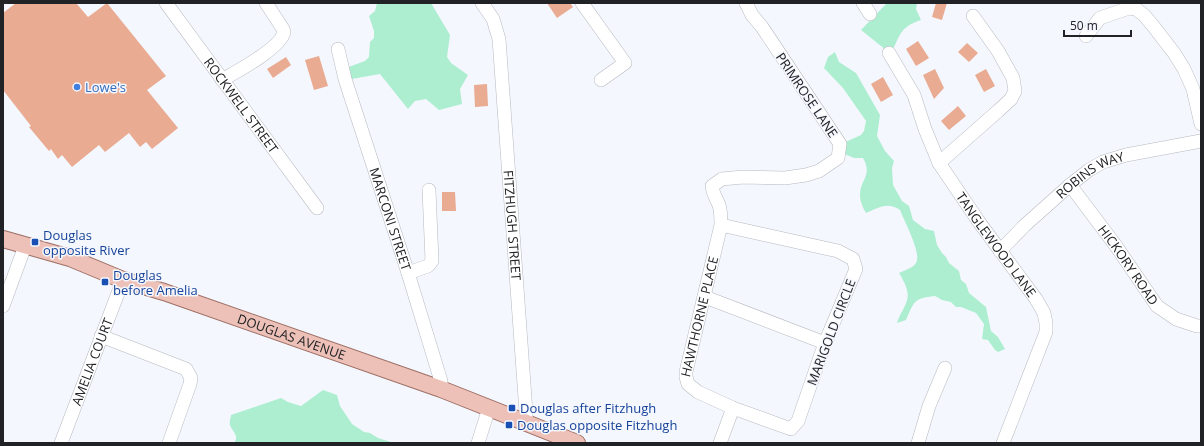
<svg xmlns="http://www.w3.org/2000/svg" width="1204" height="446" viewBox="0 0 1204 446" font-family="'Open Sans',sans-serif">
  <rect width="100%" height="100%" fill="#f4f7fe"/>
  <!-- green -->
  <path fill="#adeed0" d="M377 3H431L450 35 447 57 451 63 468 75 460 89 462 104 439 110 426 99 415 101 408 109 380 74 346 80 343 69 365 61 369 57 370 42 374 38V31L369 16 375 11Z
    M887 3H917L916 9 921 20C900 27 900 35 891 54L861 30Z
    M835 52 839 62 856 73 880 115 877 136 885 151 894 161 892 168 893 185 902 201 909 206 913 220 925 229 934 231 937 245 942 253 946 257 949 263 959 271 961 280 966 284 969 293 986 307 991 331 998 337 1005 349 998 352 995 350 988 340 982 339 984 324 976 313 961 307H956L951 302 942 300 935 296C913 299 915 300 906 320L897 323C899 315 905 308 907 300 910 291 903 280 899 273 905 270 913 268 916 263 922 253 904 221 900 210 887 201 878 208 866 213 863 208 860 201 860 195 860 179 873 176 863 158H854L840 152 841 144 861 135 864 131 866 121 843 88 824 68 828 57Z
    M323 390 337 395 340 406 352 424 364 432 370 433 378 438 394 443H234C240 435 232 432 230 425 229 422 231 417 231 415L281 398 288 402 301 406Z"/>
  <!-- building -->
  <path fill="#e9ab91" d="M16 3H76L88 17 107 3 166 76 147 90 178 128 152 149 146 142 140 147 129 133 105 152 99 145 72 167 62 155 58 159 51 149 49 151 29 127 31 126 3 90V13Z
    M547 3H570L573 7 557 18Z
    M936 3H947L942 20 932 17Z
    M918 41 929 58 916 66 906 49Z
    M967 43 978 53 969 62 958 52Z
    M319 56 328 86 314 90 305 60Z
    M286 57 291 65 273 78 267 69Z
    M935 69 944 88 934 99 923 75Z
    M986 69 995 86 984 92 975 75Z
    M883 77 893 95 881 102 871 84Z
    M487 84 488 106 475 107 474 85Z
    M958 106 966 116 949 130 941 121Z
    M442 192H455L456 211H442Z"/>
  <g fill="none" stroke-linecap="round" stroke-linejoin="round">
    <!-- minor casing -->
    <g stroke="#b6b9bf" stroke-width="14">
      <g id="minor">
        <path id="s1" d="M166 3 317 208"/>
        <path id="s2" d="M482 3 493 19 499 39 526 412V423"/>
        <path d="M582 3 625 63 601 80"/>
        <path d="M863 3 870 14"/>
        <path d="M1086 36 1100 18 1129 8 1136 9 1144 15 1154 27 1174 53 1184 69 1193 89 1201 124"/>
        <path id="s3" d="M338 49 345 79 408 273 441 381V389"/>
        <path id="s4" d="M889 53 914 95 925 129 939 163 979 222 1036 299 1044 313 1046 323V332L1003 443"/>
        <path d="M222 80C236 72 281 48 284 32L283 29 266 3"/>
        <path d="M939 163 998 111 1011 99 1015 91 1013 78 998 51 973 16"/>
        <path id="s5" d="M1070 185 1116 246 1157 306 1176 319 1197 326H1201"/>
        <path id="s6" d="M721 225 838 251 853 259 856 269 825 343 798 421 791 429 733 408 698 392 688 384 686 377V372L721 225C721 218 721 211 719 205 716 198 713 194 712 186L722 179 743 177 785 178 806 175 819 171 838 158 840 144 762 27 752 15 746 3"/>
        <path id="s7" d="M1000 251 1024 226 1070 185 1089 170 1103 162 1126 155 1201 141"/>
        <path d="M408 273 428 266 432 261 429 190"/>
        <path d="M705 297 825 343"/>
        <path d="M3 306 25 246"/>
        <path d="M101 336 186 369 191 378 190 384 169 443"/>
        <path id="s8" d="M61 443 123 280"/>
        <path d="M478 443 489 408"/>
        <path d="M720 443 733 408"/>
        <path d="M918 443 929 406 945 368"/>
      </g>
    </g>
    <!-- major casing -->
    <g stroke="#9e6f65" stroke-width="18">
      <g id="major">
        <path id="s9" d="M3 239 70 258 123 280 164 292 441 389 577 443"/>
      </g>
    </g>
    <!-- minor -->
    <use href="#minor" stroke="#fff" stroke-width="13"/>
    <!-- major -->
    <use href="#major" stroke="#edc1b7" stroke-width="16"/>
  </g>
  <!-- markers -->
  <circle fill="#3f7fe0" stroke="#f4f7fe" stroke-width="1.5" cx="77" cy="87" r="4"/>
  <g fill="#1a4fb4" stroke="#f4f7fe" stroke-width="1.5">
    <rect x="31" y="238" width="8" height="8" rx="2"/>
    <rect x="101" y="278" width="8" height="8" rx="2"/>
    <rect x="508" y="404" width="8" height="8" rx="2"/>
    <rect x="505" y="421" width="8" height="8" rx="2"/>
  </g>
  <g text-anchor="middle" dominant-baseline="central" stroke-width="3" stroke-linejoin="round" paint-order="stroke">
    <!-- shop labels -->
    <g font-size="13" fill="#366cbe" stroke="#f4f7fe" text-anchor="start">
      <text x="85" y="87">Lowe's</text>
    </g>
    <!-- street labels -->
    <g font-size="13" fill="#212225" stroke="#f4f7fe">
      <text transform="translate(807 95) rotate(56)">PRIMROSE LANE</text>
      <text stroke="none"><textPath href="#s1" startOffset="127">ROCKWELL STREET</textPath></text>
      <text stroke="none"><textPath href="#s7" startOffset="119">ROBINS WAY</textPath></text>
      <text stroke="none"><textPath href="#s3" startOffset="178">MARCONI STREET</textPath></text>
      <text stroke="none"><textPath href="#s2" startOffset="227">FITZHUGH STREET</textPath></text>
      <text stroke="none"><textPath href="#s4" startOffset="221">TANGLEWOOD LANE</textPath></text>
      <text stroke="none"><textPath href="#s5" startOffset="99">HICKORY ROAD</textPath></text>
      <text stroke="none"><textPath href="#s6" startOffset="503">HAWTHORNE PLACE</textPath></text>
      <text transform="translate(831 332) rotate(-69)">MARIGOLD CIRCLE</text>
      <text stroke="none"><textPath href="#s9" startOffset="305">DOUGLAS AVENUE</textPath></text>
      <text stroke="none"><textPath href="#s8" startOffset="87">AMELIA COURT</textPath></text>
    </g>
    <!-- transit labels -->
    <g font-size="13" fill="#164399" stroke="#f4f7fe" text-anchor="start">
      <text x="43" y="235">Douglas<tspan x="43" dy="15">opposite River</tspan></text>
      <text x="113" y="275">Douglas<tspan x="113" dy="15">before Amelia</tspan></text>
      <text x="520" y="408">Douglas after Fitzhugh</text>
      <text x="517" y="425">Douglas opposite Fitzhugh</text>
    </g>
  </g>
  <!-- border -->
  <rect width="1204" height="446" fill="none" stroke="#212225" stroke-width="8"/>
  <!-- scale -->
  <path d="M1064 30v6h67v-6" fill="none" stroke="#212225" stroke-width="2"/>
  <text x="1070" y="30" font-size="12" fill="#212225" stroke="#f4f7fe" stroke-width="3" paint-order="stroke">50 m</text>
</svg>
